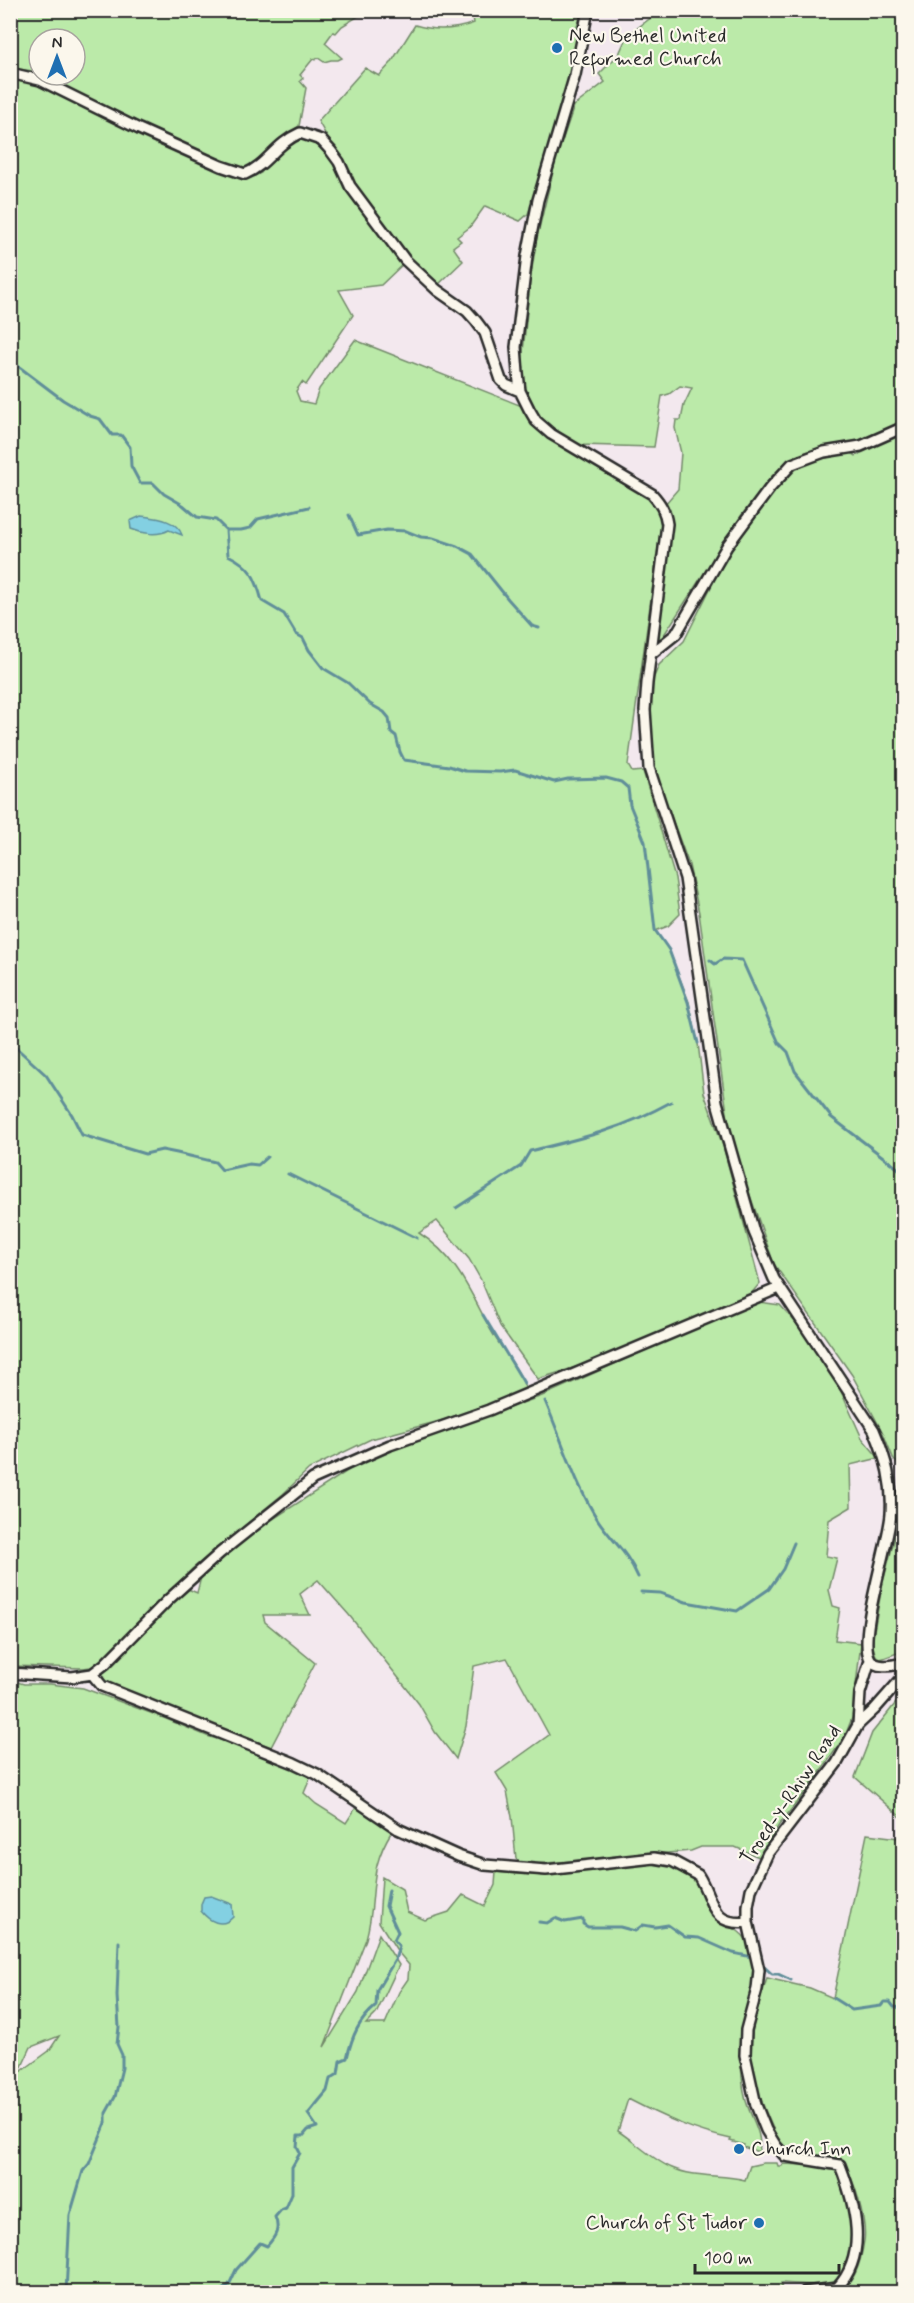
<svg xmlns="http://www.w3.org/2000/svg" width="914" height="2303" viewBox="0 0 914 2303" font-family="Mynerve,sans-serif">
  <rect width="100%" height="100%" fill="#f3e8ee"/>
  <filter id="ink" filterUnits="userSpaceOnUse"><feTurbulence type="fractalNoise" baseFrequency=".0167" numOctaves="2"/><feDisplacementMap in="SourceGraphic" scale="12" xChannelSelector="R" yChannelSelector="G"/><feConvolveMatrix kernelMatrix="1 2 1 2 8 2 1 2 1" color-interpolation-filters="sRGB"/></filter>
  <g filter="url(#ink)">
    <!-- green -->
    <path fill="#bbeaa9" stroke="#738a6a" stroke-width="1.5" fill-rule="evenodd" d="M10 11H367L342 26 336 33 333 32 325 43 342 58 338 60H331L324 62 318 58 315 60 313 59 300 75 303 78 300 81 306 88 299 126 275 144 258 163 245 170 234 167 114 113 61 85 51 75H75V39H39V68L33 71 11 68Z
      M472 11H582L575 33H578L565 98 528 214 520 221 485 206 470 227 457 237 461 241 453 247 463 261 439 284 402 251 351 179 318 121 365 68 379 76 391 63 415 25C435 31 455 30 474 23Z
      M665 11H903V422L863 440 837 444 806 452 785 463 771 477 741 516 660 641 657 639C660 608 677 528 665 504L678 489 681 453 675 428 676 420H681L684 405 692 388 680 386 669 394 662 396 654 447 579 445 547 427 537 412 524 386 522 362 530 281 537 237 556 159 574 106 605 82 599 74 619 54 627 36 652 17Z
      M10 76 38 84 168 146 174 151H182L237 178H250L261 173 270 160 295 139C313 139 322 148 333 162L403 264 381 285 339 290 353 315 306 385 302 382 296 391 300 401 314 404 319 389 355 340 522 406 533 425 562 447 644 493C656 503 660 511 661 526L628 765 632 772 643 771 675 878 680 914 668 926 655 931 669 950 689 1002 698 1043 704 1093 723 1146 760 1283 750 1295 579 1366 538 1379 500 1326 481 1280 469 1259 437 1221 419 1233C459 1258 471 1295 493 1334 504 1353 520 1369 526 1391L447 1419 371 1439 309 1469 283 1494 192 1569 106 1656 91 1667 83 1668 10 1666Z
      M903 431V1472V1468L894 1460 883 1433 852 1375 774 1264 731 1141 699 913 689 865 658 781 654 761 650 713 651 684 659 665 684 641 729 551 786 476 801 464 850 452 856 456Z
      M759 1302 780 1305 804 1332 839 1387 862 1438 879 1458 850 1465 851 1507 829 1520 826 1556 837 1558 829 1590 833 1606 840 1608 835 1640 861 1643 852 1718 845 1736 817 1777 779 1825 759 1857 735 1847H701L691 1851 523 1865 516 1859 512 1817 507 1791 496 1773 549 1735 507 1658 474 1666 466 1726 456 1759 435 1732 419 1704 349 1615 318 1580 300 1594 310 1615H263L265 1622 315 1663 271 1747 104 1682 103 1673 171 1604 188 1589 197 1593 201 1577 259 1528 355 1466 395 1448 542 1396 732 1312Z
      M903 1488V1651L881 1659 876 1656 873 1647V1636L882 1586 899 1521Z
      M10 1680 24 1684H50L83 1688 164 1718 207 1736 258 1751 311 1776 304 1793 316 1804 346 1823 357 1806 392 1831C366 1872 378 1897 366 1939L324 2047 358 1992 379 1934 399 1965 376 2014 366 2024H385L399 1992 408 1979 409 1965 398 1952 379 1922 382 1877 402 1889 407 1912 425 1920 449 1912 463 1895 485 1906 495 1885 496 1872 547 1876 655 1861C667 1864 693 1872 699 1883 704 1891 705 1901 709 1909 718 1925 738 1925 747 1941 764 1972 747 2000 742 2031 739 2045 741 2062 742 2077 743 2085 744 2096 747 2104 752 2120 763 2134 759 2152L743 2147 744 2145 730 2141 731 2139C693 2131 661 2116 628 2099L618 2131C634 2141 654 2161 672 2168 695 2178 721 2174 745 2180L750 2166 763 2163H777L778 2166H782L783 2164 828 2166 835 2169C852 2189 858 2237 849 2261 846 2269 841 2276 838 2283L828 2286 781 2283 782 2292H11ZM59 2036 49 2051 19 2073 31 2047Z
      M903 1694V1819L855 1777 872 1733Z
      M867 1834 899 1838 904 1841 903 2292H834C855 2287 861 2261 864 2241 867 2224 854 2171 839 2160 824 2150 796 2165 784 2148 771 2130 754 2084 751 2063 750 2054 751 2044 752 2035 753 2017 762 1996 767 1978L810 1988 833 1998Z"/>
    <!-- water -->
    <path fill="#83d0e2" stroke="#608e99" stroke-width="1.5" d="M141 516C155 518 177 519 182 535L169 530C158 536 143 534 131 529L130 521Z
      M211 1896 232 1904 233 1917C222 1929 209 1921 201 1911V1904L204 1897Z"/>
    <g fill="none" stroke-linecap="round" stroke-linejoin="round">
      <!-- stream -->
      <path stroke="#608e99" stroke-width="3" d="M10 360 63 400 90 416 100 419 112 435H121L130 447 131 466 140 483H153L164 494 183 505 197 517 216 520 226 530 228 555C251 566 256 578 262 601L284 614 296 634 303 638 309 650 323 668 348 683 370 704 384 712 389 718 391 732 396 736 400 752 404 760 449 766 465 771 500 772 515 770 554 782 568 779 606 778 621 782 628 788 630 805 645 842 655 930 669 950 688 1002 698 1043
        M349 515 358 535 387 530 406 531 421 537 433 538 457 546 472 554 508 599 532 626 539 628
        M226 530H241L250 528 258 519 309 507
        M710 960 715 964 723 959 742 960 779 1043 788 1052 795 1071 831 1117 904 1173
        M10 1042 46 1075 72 1115 82 1135 145 1154 162 1150 177 1153 215 1162 222 1170 249 1164 258 1165 267 1157
        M288 1174 417 1238
        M456 1208 521 1166 530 1151C584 1138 622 1129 671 1102
        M483 1315 524 1383
        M545 1401C562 1440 575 1484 598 1520 612 1541 627 1551 638 1577
        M641 1592 660 1593 686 1602 737 1611 769 1589 783 1569 794 1543
        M539 1922 547 1923 555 1918 565 1922 583 1919V1924L588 1927H620L635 1931 643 1925 655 1927 668 1925 685 1937 699 1938 733 1953 752 1957
        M760 1963 772 1974H778L791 1980
        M833 1998 852 2010 881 2006 884 2002H890L894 2007 904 2008
        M66 2292 70 2215 83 2171 89 2164 106 2123V2113L115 2097 122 2068V2055L117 2044 119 2027 117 1996 119 1942
        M219 2292 229 2285 236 2270 260 2243 267 2246C276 2236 280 2229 275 2217L281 2210 286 2208 292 2194V2167L300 2153 297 2147 298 2136H303L308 2130 317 2127 308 2114 327 2091 330 2079 338 2074 340 2061 347 2058C352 2036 359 2020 376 2006L377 1990 395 1960 399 1946 394 1940 398 1932 386 1906 389 1890"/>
      <!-- street casing -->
      <g stroke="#2b2b2b" stroke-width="14">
        <path id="street" d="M588 10 575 75 538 200 527 256 516 347 518 373 520 391 529 409 536 421 551 434 652 494C661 504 665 511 667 524L647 683 645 710 649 768 685 878 717 1102 754 1232 774 1279 874 1430C886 1458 893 1484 891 1514 889 1544 857 1637 870 1659 877 1670 893 1665 904 1663
          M10 73 40 80 139 129 221 166 245 174C267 165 275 144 300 133L321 140 331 151 339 162 350 186 405 260 437 290 467 311 476 321 485 333 501 380 506 385 520 391
          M651 654 676 634 727 546 770 488 792 464 824 452 861 446 904 427
          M10 1673 72 1677 92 1674 105 1664 169 1599 220 1553 313 1479 390 1445 489 1410 779 1288
          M92 1674 102 1686 294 1763 317 1774 398 1829 458 1856 485 1865 546 1870 654 1858 672 1861 698 1875C714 1900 710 1927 748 1922
          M858 1725 874 1710 904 1676
          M805 2292 837 2288C869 2254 855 2204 840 2165L785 2156 776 2146 766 2130 756 2105 745 2055 746 2030 757 1989 759 1970 748 1922V1906L751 1890 768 1853 837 1763 858 1725 860 1693 870 1660"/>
      </g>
      <!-- street -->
      <use href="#street" stroke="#fbf7ec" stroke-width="9"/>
    </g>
  </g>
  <!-- markers -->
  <g fill="#1f6fb2" stroke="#fbf7ec" stroke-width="2">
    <circle cx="557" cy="48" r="6"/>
    <circle cx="739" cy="2149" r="6"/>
    <circle cx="759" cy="2223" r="6"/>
  </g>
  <g text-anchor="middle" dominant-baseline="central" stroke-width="4.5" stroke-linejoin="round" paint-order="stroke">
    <!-- poi labels -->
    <g font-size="20" fill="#2b2b2b" stroke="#fbf7ec" text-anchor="start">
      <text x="569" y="36">New Bethel United<tspan x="569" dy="23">Reformed Church</tspan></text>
      <text x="751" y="2149">Church Inn</text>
      <text x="747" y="2223" text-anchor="end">Church of St Tudor</text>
    </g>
    <!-- street labels -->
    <g font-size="20" fill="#2b2b2b" stroke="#fbf7ec">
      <text transform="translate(791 1795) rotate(-56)">Troed-y-Rhiw Road</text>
    </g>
  </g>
  <!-- margin -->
  <rect width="914" height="2303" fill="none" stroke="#fbf7ec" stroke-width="36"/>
  <rect x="18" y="18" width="878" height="2267" fill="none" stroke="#2b2b2b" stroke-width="2" filter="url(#ink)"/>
  <!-- north arrow -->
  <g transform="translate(57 57)"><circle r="28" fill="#fbf7ec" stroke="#a8a59f" stroke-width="1.5"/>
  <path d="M0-4.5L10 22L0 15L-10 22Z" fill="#1f6fb2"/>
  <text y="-9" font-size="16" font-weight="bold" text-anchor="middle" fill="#2b2b2b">N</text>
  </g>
  <!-- scale -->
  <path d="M695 2264v9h144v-9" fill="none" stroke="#2b2b2b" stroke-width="3"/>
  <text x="704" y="2264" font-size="18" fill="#2b2b2b" stroke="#fbf7ec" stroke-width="4.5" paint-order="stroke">100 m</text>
</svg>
